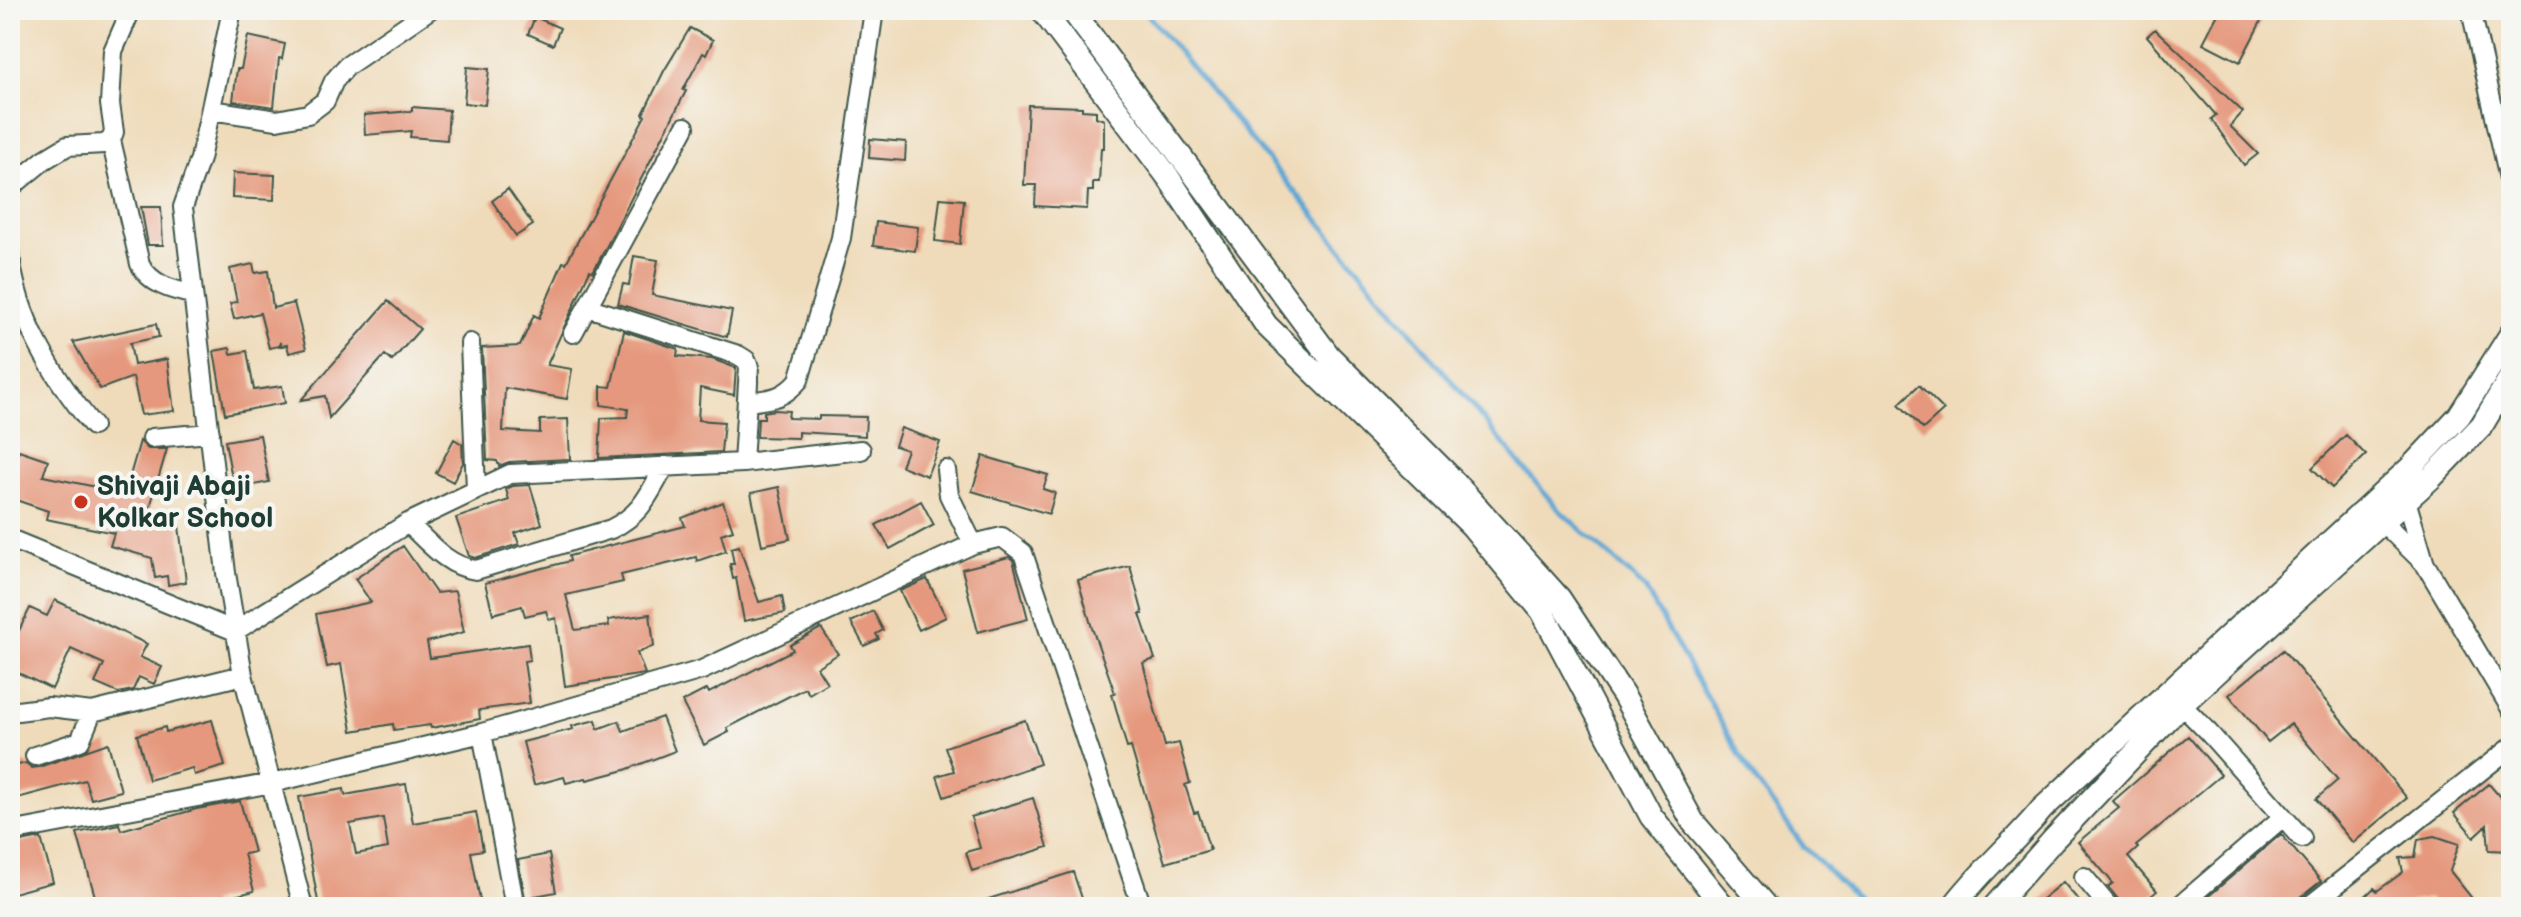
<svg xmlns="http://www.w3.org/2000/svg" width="2521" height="917" viewBox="0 0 2521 917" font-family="'Balsamiq Sans',sans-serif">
  <rect width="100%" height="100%" fill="#f6f6f2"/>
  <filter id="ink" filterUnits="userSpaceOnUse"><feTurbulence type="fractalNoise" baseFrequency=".0125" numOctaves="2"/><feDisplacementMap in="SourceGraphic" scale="16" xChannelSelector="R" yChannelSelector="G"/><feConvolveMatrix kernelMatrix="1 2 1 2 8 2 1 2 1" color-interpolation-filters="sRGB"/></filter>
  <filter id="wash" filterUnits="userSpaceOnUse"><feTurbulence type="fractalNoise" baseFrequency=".006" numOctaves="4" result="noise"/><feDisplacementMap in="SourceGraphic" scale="32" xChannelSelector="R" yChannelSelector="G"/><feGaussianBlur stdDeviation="1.8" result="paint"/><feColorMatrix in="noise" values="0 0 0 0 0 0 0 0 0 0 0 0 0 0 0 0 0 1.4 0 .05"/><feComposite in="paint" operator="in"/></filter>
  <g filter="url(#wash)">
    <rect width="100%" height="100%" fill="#efdbba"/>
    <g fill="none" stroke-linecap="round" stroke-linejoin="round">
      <!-- stream -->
      <path stroke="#5ca6d4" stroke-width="5" d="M1144 10 1556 507 1644 587 1750 773 1804 847 1865 907"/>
    </g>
    <g id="blocks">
      <!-- building -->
      <path fill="#e5987d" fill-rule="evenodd" d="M2220 10H2267L2240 62 2203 43Z
        M535 17 560 28 553 45 528 34Z
        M690 28 713 40 706 55 703 53 683 90 686 91 614 232 593 272 590 270 547 365 572 369 567 399 505 388 503 431 540 433V420L568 419 570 459 509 462 499 466 497 461 487 460 482 348 520 346 534 315 539 318 563 262 566 263 645 116 643 114 664 71Z
        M2155 29 2243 112 2230 126 2258 154 2244 165 2211 119 2216 115 2147 36Z
        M248 36 285 44 282 59 279 58 274 107 233 101 237 69H241Z
        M467 67 489 69 485 105 464 103Z
        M1028 105 1082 107V110L1096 111V117L1104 120V148H1101L1099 182H1093V191H1088L1087 209 1035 206 1036 185H1024Z
        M412 107 449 110 447 140 410 137 411 131 365 135 364 115 412 111Z
        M870 139 906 142 905 161 869 158Z
        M233 173 275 175 274 200 232 198Z
        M508 189 533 225 516 236 492 201Z
        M940 198 964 200 960 244 935 241Z
        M141 207H161L163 245H148Z
        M876 222 918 227 915 251 873 246Z
        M634 256 658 260 652 295 732 311 727 337 618 304 623 284 629 285Z
        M253 264 255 273 268 271 273 308 294 303 306 349 289 353 287 345 281 346 280 342 279 346 269 348 260 313 234 319 230 303 237 302 230 269Z
        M388 301 420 329 392 361 385 355 329 418 325 396 301 400Z
        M156 324 159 337 130 343 134 365 167 359 174 411 141 415 133 377 100 389 73 342Z
        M624 331 678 349 677 356 712 359 736 368 734 395 700 388 698 420 724 422 721 452 599 458 601 418 627 417 628 409 601 405V386L611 387Z
        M230 348 231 354 247 351 254 390 282 386 285 403 225 414 214 351Z
        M1919 385 1944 410 1923 429 1899 404Z
        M774 410 789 411 788 418 819 419V416L866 417 865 436 798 432V438L757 437 758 418H764V412Z
        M901 428 940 442 927 476 901 466 907 450 895 446Z
        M260 435 269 482 234 489 225 441Z
        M2346 435 2366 455 2332 488 2312 468Z
        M454 439 462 444 463 463 453 482 436 473Z
        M140 441 148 449H167L146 521 178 518 186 582 168 585 167 576 155 578 152 558 110 546 114 533 46 519 48 511 10 498V478L19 450 48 460 43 476 125 493Z
        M983 456 1048 475 1043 489 1055 493 1049 514 972 491Z
        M530 485 542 524 515 533 519 544 475 558 469 556 456 518 509 500 506 489 513 486Z
        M779 487 790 539 762 545 751 493Z
        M921 501 934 525 890 549 876 525Z
        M723 502 733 530 721 534 726 551 697 561 696 557 621 575 623 582 566 595 575 630 609 626 608 620 650 614 654 646 637 653 645 674 565 686 556 618 549 620 546 611 525 616 522 606 493 614 485 583 570 561 569 556 685 526 682 518Z
        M403 546 436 593 455 591 464 632 427 642 430 658 528 644 530 660 524 661 530 703 479 710 480 719 431 728 430 725 394 730 393 724 352 731 341 664 327 667 316 614 371 602 355 579Z
        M739 546 759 602 782 596 785 613 744 621 736 578 733 579 730 564H734L731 548Z
        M1009 557 1013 560 1028 619 978 632 962 569Z
        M1130 566 1143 614H1140L1155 659 1143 663 1152 699 1165 746 1179 743 1190 783 1185 785 1194 813 1198 812 1210 850 1165 863 1131 747 1127 748 1112 694 1115 693 1092 628 1078 580Z
        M927 579 946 617 919 630 900 591Z
        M55 600 147 644 140 657 162 667 154 684 139 677 133 690 118 693 95 683 104 664 71 649 52 689 10 669V649L30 608 47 616Z
        M873 611 883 630 876 634 879 639 864 646 851 622Z
        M821 628 838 654 817 667 827 683 809 694 805 688 727 728 729 732 704 745 682 702 707 689 709 693 793 650 790 645Z
        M2283 650 2407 798 2353 843 2316 799 2338 780 2291 724 2268 742 2229 695Z
        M662 717 675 751 625 770 587 780 586 778 566 783 564 777 534 785 523 742 573 729 572 726 596 720 598 729 619 721 623 731Z
        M212 720 225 766 194 775 192 768 149 780 137 735 165 727 166 732Z
        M1025 720 1040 764 944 797 937 776 954 771 945 747Z
        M2188 736 2221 775 2136 846 2138 848 2128 857 2157 891 2138 907H2121L2118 899 2108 887 2113 883 2078 842 2119 808 2113 801Z
        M108 743 121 791 91 799 85 780 10 800V767L26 763 32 768 39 767Z
        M406 784 413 823 476 812 483 850 471 852 480 900 440 907H319L299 797 344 789 345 795ZM383 818 388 848 356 854 350 824Z
        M2489 784 2511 810V851L2489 850 2487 825 2474 837 2454 813Z
        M1033 798 1048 847 972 871 966 852 980 848 971 817Z
        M240 801 254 852 244 854 254 891 211 902 212 907H98L77 833 119 824 121 830 197 809Z
        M2281 834 2321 881 2300 898 2296 907H2196Z
        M2435 836 2459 844 2450 871 2479 907H2433L2430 898 2381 907H2354L2374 888 2377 891 2403 872 2400 858 2415 857 2418 839Z
        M41 838 53 882 10 894V844Z
        M549 854 556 892 525 898 518 860Z
        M1073 872 1085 907H974L973 904Z
        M2063 882 2084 907H2032Z"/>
    </g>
  </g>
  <g filter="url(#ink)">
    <use href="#blocks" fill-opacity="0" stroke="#3e5548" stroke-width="2"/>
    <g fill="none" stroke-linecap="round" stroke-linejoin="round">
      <!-- minor casing -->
      <g stroke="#3e5548" stroke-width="22">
        <path id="minor" d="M232 10 200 159 183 207 226 573 243 675 303 907
          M2471 10 2511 187
          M211 110 277 120 308 114 325 101 334 81 347 66 429 10
          M111 140 140 264C150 284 171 290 192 294
          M10 185 16 183 44 160 67 146 104 144 111 140 114 132 110 104 113 51 131 10
          M10 254C16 318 53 376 93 426
          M587 307 738 355 746 360 749 367 743 463
          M573 333 685 127
          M470 343 476 490
          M747 402C771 399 783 399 799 380L841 238 874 10
          M152 438 210 433
          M946 470 949 495 973 544
          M2403 490 2424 561
          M2373 513 2425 564 2511 709
          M408 523C428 542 448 567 476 570L611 529C643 513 648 495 665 466
          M10 539 235 631 408 523 510 474 743 463 861 450
          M2172 695 2209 733 2302 838
          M10 712 49 707 92 712 243 675
          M482 733 515 907
          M35 756 80 741 92 712
          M10 832 272 783 482 733 702 670 973 544 1002 537 1023 553 1142 907
          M2084 877 2109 907
          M2178 907 2283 817
          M2308 907 2511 747"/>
      </g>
      <!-- major casing -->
      <g stroke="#3e5548" stroke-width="26">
        <path id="major" d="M1042 10 1168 177 1266 325 1472 526 1542 611 1651 816 1724 907
          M1072 10 1329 356 1447 474 1559 598 1624 696 1693 822 1766 907
          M1953 907C1980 871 2014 843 2042 809L2410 468 2459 416 2511 334
          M1994 907 2053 840 2181 705 2432 477 2482 425 2511 376"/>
      </g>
      <!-- minor -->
      <use href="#minor" stroke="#fff" stroke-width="18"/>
      <!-- major -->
      <use href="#major" stroke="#fff" stroke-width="22"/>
    </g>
  </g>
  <!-- markers -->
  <circle fill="#c8321e" stroke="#f6f6f2" stroke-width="3" cx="81" cy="502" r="8"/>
  <g text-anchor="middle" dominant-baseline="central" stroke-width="8" stroke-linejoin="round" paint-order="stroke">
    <!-- poi labels -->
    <g font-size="28" font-weight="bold" fill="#1f3d34" stroke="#f6f6f2" text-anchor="start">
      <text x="97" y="486">Shivaji Abaji<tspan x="97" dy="32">Kolkar School</tspan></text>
    </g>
  </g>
  <!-- margin -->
  <rect width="2521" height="917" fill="none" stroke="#f6f6f2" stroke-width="40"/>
</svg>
